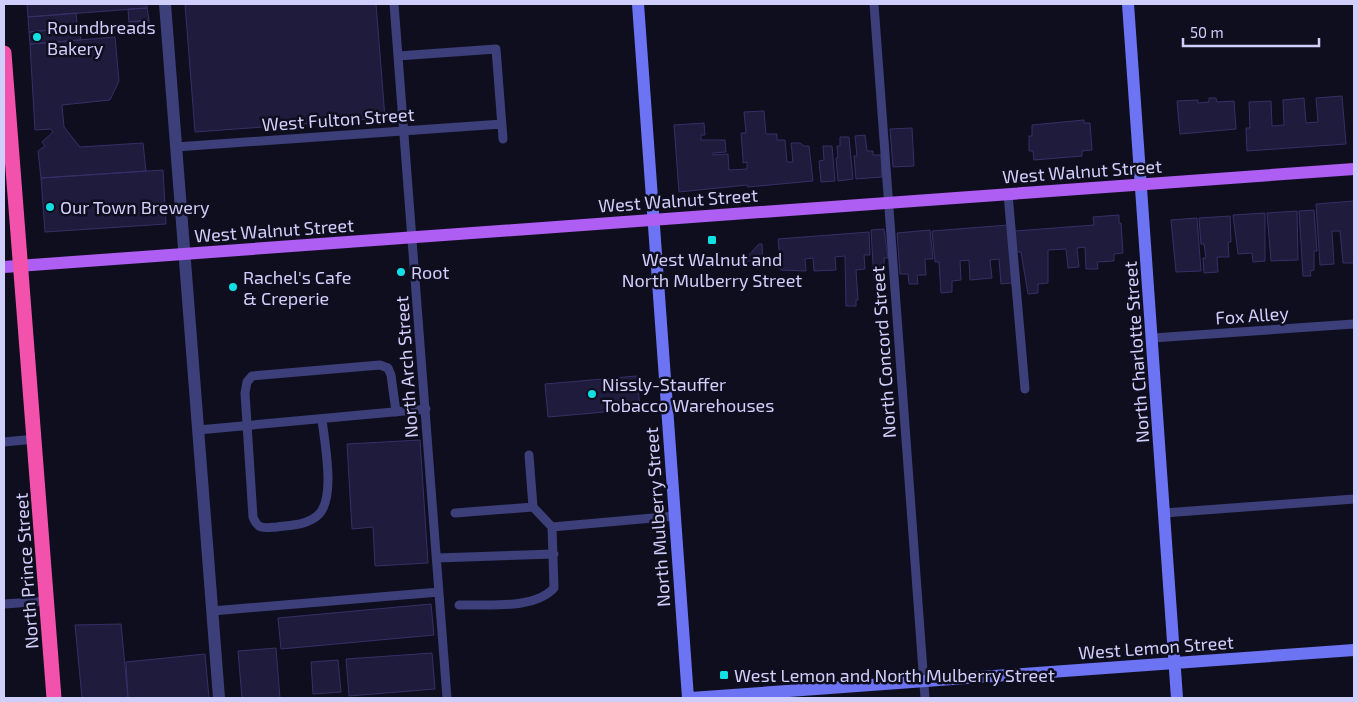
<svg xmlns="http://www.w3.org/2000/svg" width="1358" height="702" viewBox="0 0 1358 702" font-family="'Exo 2',sans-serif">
  <rect width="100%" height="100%" fill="#0f0e1e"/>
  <!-- building -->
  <path fill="#1f1b3d" stroke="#362f67" d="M27 4H147V8L28 17Z
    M185 4H376L385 118 195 132Z
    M147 8 149 20 129 22 128 9Z
    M76 13 77 24 50 26V30L29 32 28 17Z
    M149 20 150 33 130 35 129 22Z
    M50 30 51 34 80 32 81 40 30 44 29 32Z
    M115 37 119 81 110 100 62 105 64 127 80 147 143 143 146 171 41 178 38 151 45 146 42 142 53 132 51 129 35 130 30 44Z
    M1342 96 1346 144 1247 151 1246 128H1250L1249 102 1271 101 1272 126 1284 125 1283 100 1304 98 1306 123 1318 122 1316 98Z
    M1209 98H1216L1217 102 1234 101 1236 129 1180 134 1177 101 1198 100V103L1209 102Z
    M764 111 766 134H777V140H785L787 162H793L791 143H800L804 146H809L813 181 748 187 747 185 679 192 674 125 704 123 705 135H701V140H725L726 152 713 153V155L728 154 729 170 747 169V162L743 163V159L741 133H746L744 112Z
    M1084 120V123H1090L1092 150 1082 151V156L1034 160 1033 151H1029V136H1032V125Z
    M912 128 914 166 893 167 890 129Z
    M865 135 867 151H873V155H881L882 177 856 179 854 156H857L855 136Z
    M840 137H849L853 179 838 181 836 158H838L837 146H840Z
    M823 146H832L835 181 821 182 819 161 824 160Z
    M163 170 166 224 45 232 41 178Z
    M1354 201V263H1343L1340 231H1332L1334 264 1320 265 1316 204Z
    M1314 210 1317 251H1314V270L1310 271 1311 276H1303L1299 211Z
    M1297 211 1298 260 1271 261 1267 213Z
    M1265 213V261L1253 262 1252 253 1238 254 1233 215Z
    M1119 215V223H1121L1123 253 1114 254V261L1097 262 1098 269H1086L1085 247 1077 248 1079 267 1068 268 1066 249 1048 250V283L1038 284V293L1028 294 1021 252H1016L1015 231 1094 225 1093 217Z
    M1230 216 1231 242H1228L1229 257H1217L1218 272 1204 273 1203 258H1206L1204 244H1201L1199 218Z
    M1197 218 1201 271 1176 272 1171 220Z
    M1008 225 1012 283 1001 284 999 259 990 260 992 278 970 280 969 260 960 261 961 280 952 281V292L941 293 939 262H935L932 231Z
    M884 229 888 258H884L885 280H874L871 230Z
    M930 230 933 259H925L926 275H917L918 284H909L908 274H900L897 233Z
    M869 232 870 255H864L865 269 856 270 858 300H856V306H846L845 256 835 257 836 270 814 271 813 258 805 259 806 271 781 270 778 239Z
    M759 244H762L763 260 747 261V257Z
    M637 376 640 409 548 417 545 384Z
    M420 440 428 563 375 566 373 527 352 529 347 444Z
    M431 604 434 635 281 649 278 618Z
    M121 624 128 698H82L75 625Z
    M276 648 280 698H242L238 651Z
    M432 653 435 689 349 696 346 659Z
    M205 654 209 698H128L126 662Z
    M338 660 341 692 313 694 311 662Z"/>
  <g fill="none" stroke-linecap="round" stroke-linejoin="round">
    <!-- lane -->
    <path stroke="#3c3f79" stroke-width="9" d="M394 4 447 698
      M874 4 925 698
      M398 56 496 49 503 139
      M176 147 502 124
      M1008 194 1025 389
      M1153 338 1354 324
      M322 419C324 441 337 500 317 516 306 525 291 525 277 527 264 528 258 530 253 517L245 393 247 382 252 376 380 365 388 368 391 375 396 412
      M198 430 426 409
      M4 442 35 439
      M529 455 533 507 552 527
      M455 513 533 507
      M1164 513 1354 499
      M437 558 554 554
      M4 604 47 601
      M459 605C487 604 534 610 554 588L552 527 675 516
      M212 611 439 592"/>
    <!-- street -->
    <path stroke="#3c3f79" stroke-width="12" d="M165 4 219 698"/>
    <!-- secondary -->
    <path stroke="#6c74f4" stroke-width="12" d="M638 4 688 698
      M1128 4 1177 698
      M691 698 1354 650"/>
    <!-- primary -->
    <path stroke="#af5ef3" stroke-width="12" d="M4 267 1354 169"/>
    <!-- highway -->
    <path stroke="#f252ab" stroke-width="15" d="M4 53 54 698"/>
  </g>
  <!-- markers -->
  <g fill="#11dfe4" stroke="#0f0e1e" stroke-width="2">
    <circle cx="37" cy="37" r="5"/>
    <circle cx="50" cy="207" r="5"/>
    <rect x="707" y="235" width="10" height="10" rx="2.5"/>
    <circle cx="401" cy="272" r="5"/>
    <circle cx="233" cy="287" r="5"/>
    <circle cx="592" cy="394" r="5"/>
    <rect x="719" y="670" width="10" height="10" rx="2.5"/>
  </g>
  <g text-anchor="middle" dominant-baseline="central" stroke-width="5" stroke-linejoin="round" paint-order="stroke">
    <!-- poi labels -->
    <g font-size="18" fill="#d0cefb" stroke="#0f0e1e" text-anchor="start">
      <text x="47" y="27">Roundbreads<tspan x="47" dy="21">Bakery</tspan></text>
      <text x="60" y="207">Our Town Brewery</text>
      <text x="712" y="259" text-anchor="middle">West Walnut and<tspan x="712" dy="21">North Mulberry Street</tspan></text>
      <text x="411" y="272">Root</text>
      <text x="243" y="277">Rachel's Cafe<tspan x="243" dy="21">&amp; Creperie</tspan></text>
      <text x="602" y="384">Nissly-Stauffer<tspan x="602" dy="21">Tobacco Warehouses</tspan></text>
      <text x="734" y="675">West Lemon and North Mulberry Street</text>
    </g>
    <!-- street labels -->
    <g font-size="18" fill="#d0cefb" stroke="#0f0e1e">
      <text transform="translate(338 119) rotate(-4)">West Fulton Street</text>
      <text transform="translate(1082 171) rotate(-4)">West Walnut Street</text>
      <text transform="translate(678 200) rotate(-4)">West Walnut Street</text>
      <text transform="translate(274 230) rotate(-4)">West Walnut Street</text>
      <text transform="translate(1252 315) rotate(-4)">Fox Alley</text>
      <text transform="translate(883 352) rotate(-94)">North Concord Street</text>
      <text transform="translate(1136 352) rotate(-94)">North Charlotte Street</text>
      <text transform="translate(406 367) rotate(-94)">North Arch Street</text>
      <text transform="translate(657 517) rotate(-94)">North Mulberry Street</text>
      <text transform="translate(26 571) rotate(-94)">North Prince Street</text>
      <text transform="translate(1156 647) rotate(-4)">West Lemon Street</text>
    </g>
  </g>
  <!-- border -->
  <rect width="1358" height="702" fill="none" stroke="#d0cefb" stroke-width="10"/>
  <!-- scale -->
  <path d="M1183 38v8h136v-8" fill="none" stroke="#d0cefb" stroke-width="2.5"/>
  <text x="1190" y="38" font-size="15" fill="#d0cefb" stroke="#0f0e1e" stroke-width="4" paint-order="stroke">50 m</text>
</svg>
